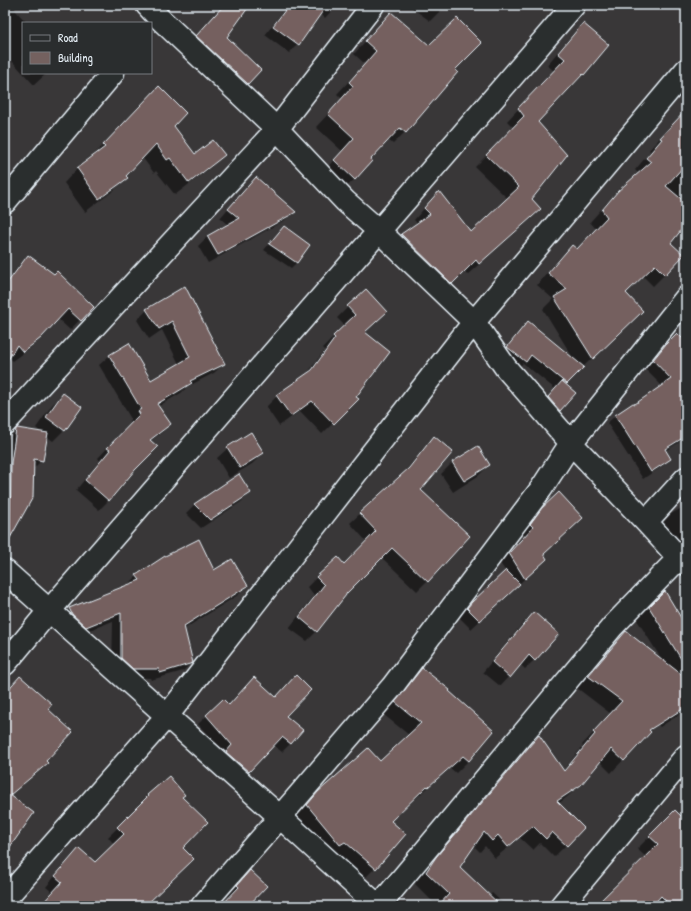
<svg xmlns="http://www.w3.org/2000/svg" width="691" height="911" viewBox="0 0 691 911" font-family="'Patrick Hand',sans-serif">
  <rect width="100%" height="100%" fill="#393738"/>
  <filter id="ink" filterUnits="userSpaceOnUse"><feTurbulence type="fractalNoise" baseFrequency=".025" numOctaves="2"/><feDisplacementMap in="SourceGraphic" scale="8" xChannelSelector="R" yChannelSelector="G"/><feConvolveMatrix kernelMatrix="1 2 1 2 8 2 1 2 1" color-interpolation-filters="sRGB"/></filter>
  <g filter="url(#ink)">
    <!-- shadow -->
    <path fill="#0007" d="M5 5H11L16 9 15 10 27 23H23V73H47L34 85 12 61 5 70Z
      M224 5H235L225 37 260 70 239 91 190 44 212 20Z
      M288 5H337L325 18 320 13 298 44 289 53 265 35Z
      M415 5H446L430 21 412 8Z
      M583 24 608 45 583 74 572 86 571 85 536 122 530 199 540 209 528 221 467 275 464 271 440 294 390 246 401 235 418 224 414 220 428 204 471 234 508 199 475 167 514 128 507 121 554 71 547 65 572 35Z
      M368 38 453 70 405 132 393 144 388 140 369 159 355 179 342 191 322 173 342 151 316 127 342 99 337 94 365 64 354 54Z
      M145 101 173 126 195 155H223L210 168 175 195 156 171 154 173 142 157 125 176 126 177 113 191 85 212 64 183 77 169 91 159H90Z
      M686 110V223L669 243 665 274 653 286 643 276 625 293 630 322 565 384 575 393 554 416 543 403 555 389 523 363 517 369 500 355 520 330 528 322 575 361 543 309 553 299 537 285 560 258 572 246 576 250 596 229 590 222 606 204 618 192 639 174 635 170 651 151 649 150Z
      M253 181 294 212 285 220 208 263 198 246 207 237 228 225 220 218 243 191Z
      M278 233 309 245 296 263 291 268 264 250Z
      M28 257 92 307 70 330 58 319 30 348 12 361 9 357 5 363V298L15 289 6 283 18 267Z
      M184 288 224 363 214 373 187 387 181 393 157 407 170 424 160 434 150 441 135 469 109 500 99 510 76 490 100 461 98 458 130 424 129 422 131 419 99 365 109 356 150 382 179 364 162 330 149 339 137 320 147 310Z
      M348 307 386 312 364 333 355 397 358 399 322 434 300 411 279 426 266 407 277 396 306 375 325 350 323 348 345 326 337 318Z
      M677 334 686 344V438L665 451 670 459 662 466 643 479 607 423 615 416 633 404 634 406 662 386 645 369 658 353Z
      M63 394 64 430 53 441 46 436 42 460 33 469 18 521 9 530 5 529V457L8 439 18 429 42 433 36 428 52 405Z
      M434 438 419 490 427 581 417 591 381 557 344 594 317 631 307 641 289 628 314 596 307 587 317 577 344 565 367 542 350 523 402 475 424 448Z
      M478 447 489 465 478 476 453 492 441 474 452 463Z
      M228 448 263 453 252 464 229 478 217 458Z
      M250 493 241 502 201 528 186 513 195 504Z
      M686 503V552L659 527 671 514 685 506 684 505Z
      M542 510 543 554 536 568 471 629 459 617 473 602 506 572 500 563 524 537 522 534 532 520Z
      M214 572 247 586 238 595 184 629 191 663 183 671 151 680 150 678 125 677 112 666 113 621 77 635 61 618 69 609 130 585 129 584 137 576Z
      M664 592 686 628V708L678 715 660 727 656 723 649 731 648 734 611 773 599 761 580 785 567 797 558 804 583 828 554 857 540 843 533 850 520 838 495 858 485 846 480 852 474 846 459 867 489 896 492 893 506 906H437L415 884 424 870 527 748 538 736 563 771 583 746 582 745 611 714 577 688 614 644 626 632 662 660 637 620Z
      M534 613V660L525 669 520 664 500 686 483 672 524 622Z
      M422 669 493 732 468 761 456 773 450 768 416 798 414 797 390 821 375 868 363 880 295 818 319 793 380 762 409 735 384 715 410 681Z
      M20 677 46 709 45 761 46 763 34 775 9 796 5 853V692Z
      M223 701 228 706 284 716 290 744 282 752 273 745 239 781 224 754 198 724Z
      M148 795 181 797 144 906H40L52 892 46 887 69 859 79 849 95 863 114 844 108 837 139 807 138 805Z
      M675 811 686 822V906H596L646 857 637 849Z
      M240 882 247 906H222L230 898 228 896Z"/>
    <!-- building -->
    <path fill="#74615f" stroke="#e8f1f8" d="M224 5H250L227 37 261 70 248 84 196 36Z
      M289 5H327L299 45 273 26Z
      M391 12 429 45 457 18 482 43 455 70 458 72 406 133 400 128 371 159 372 161 355 180 334 160 354 138 328 114 353 86 349 82 376 51 365 41Z
      M583 23 609 45 584 75 583 74 538 122 567 155 532 199 541 209 479 264 476 260 452 284 401 234 430 214 424 208 439 191 471 232 519 187 486 155 524 116 518 108 565 59 558 53Z
      M159 86 186 113 174 126 195 154 213 140 225 155 189 183 170 158 167 160 156 144 126 176 128 178 99 199 77 168 105 147 103 145Z
      M686 110V164L666 186 686 203V224L671 243 684 255 665 275 655 265 626 293 643 311 593 359 554 297 567 289 548 273 572 245 577 249 607 217 602 210 618 191 651 162 646 158 662 139 660 138Z
      M256 177 296 212 218 255 207 236 239 218 228 209Z
      M284 226 310 245 297 263 269 244Z
      M28 255 54 274 57 271 94 307 81 321 68 309 41 338 23 352 17 345 5 365V286Z
      M185 286 225 364 190 381 192 383 157 404 171 424 150 440 158 447 135 470 109 501 85 480 110 450 107 448 140 414 138 411 141 409 109 355 129 343 151 380 190 357 172 321 159 329 146 309Z
      M366 289 387 312 365 332 390 352 356 397 359 399 334 424 312 401 291 416 276 395 312 370 335 338 333 336 355 315 347 306Z
      M528 321 584 367 567 384 531 355 526 362 507 347Z
      M677 333 686 342V436L665 449 671 459 651 472 615 415 633 403 635 404 671 379 653 360 666 344Z
      M562 381 576 393 560 411 548 397Z
      M63 393 82 407 65 431 46 417Z
      M17 428 48 433 43 461 34 459 33 497 10 538 11 463 16 429Z
      M251 432 264 453 240 468 227 447Z
      M434 436 453 452 421 490 470 536 428 582 392 548 346 594V595L317 632 299 617 324 585 316 577 338 557 344 564 376 531 359 513 409 468Z
      M478 446 490 465 464 481 452 462Z
      M239 474 251 493 210 520 194 504Z
      M559 492 583 518 544 554 547 559 525 579 509 553 533 527 530 524 541 509Z
      M199 539 214 570 232 559 248 586 184 626 193 663 160 673 159 669H133L121 658V613L86 627 72 614 69 608 140 580 136 575 165 556Z
      M506 570 520 584 480 621 467 608 472 602Z
      M665 591 686 626V667L649 607Z
      M534 612 559 634 535 661 529 655 510 678 492 662Z
      M626 631 686 678V707L649 730 651 732 624 761 611 749 581 785 557 801 584 828 567 846 552 832 546 839 533 826 508 847 498 835 492 841 484 832 460 867 501 906H438L449 894 426 872 436 857 539 735 564 771 595 734 593 732 622 701 588 676Z
      M422 668 450 690 449 691 494 731 469 761 463 756 428 787 427 786 391 821 406 834 376 869 345 842 340 845 307 805 318 792 368 748 380 761 421 723 395 702Z
      M296 675 311 690 286 716 303 730 291 744 282 737 249 772 226 752 232 745 206 715 223 699 229 705 254 677 276 697Z
      M20 676 52 704 48 709 73 732 46 761 48 763 10 795 34 813 5 854V693Z
      M169 776 185 795 182 797 208 822 183 848 194 859 145 906H40L62 882 55 876 79 848 95 862 124 834 117 827 148 796 147 795Z
      M675 810 686 821V906H671L661 896 652 906H595L658 844 649 836Z
      M250 870 267 886 248 906H221L239 887 237 885Z"/>
    <g fill="none" stroke-linecap="round" stroke-linejoin="round">
      <!-- street casing -->
      <g stroke="#e8f1f8" stroke-width="25">
        <path id="street" d="M147 5 159 18 277 129 345 201 379 231 474 322 506 368 571 443 646 522 679 558 686 564
          M5 202 113 73
          M5 423 277 129 373 5
          M646 522 686 478
          M5 571 280 817 378 906
          M5 664 49 611 379 231 574 5
          M5 899 167 716 474 322 686 70
          M202 906 280 817 392 687 541 489 571 443 686 298
          M379 906 613 626 679 558
          M561 906 686 756"/>
      </g>
      <!-- street -->
      <use href="#street" stroke="#2a2d2e" stroke-width="22"/>
    </g>
  </g>
  <!-- margin -->
  <rect width="691" height="911" fill="none" stroke="#2a2d2e" stroke-width="20"/>
  <rect x="10" y="10" width="671" height="891" fill="none" stroke="#e8f1f8" stroke-width="1.5" filter="url(#ink)"/>
  <!-- legend -->
  <rect x="22" y="22" width="130" height="52" fill="#2a2d2e" stroke="#767b7f"/>
  <rect x="30" y="35" width="20" height="6" fill="#2a2d2e" stroke="#767b7f"/>
  <text x="58" y="42" font-size="12" fill="#e8f1f8">Road</text>
  <rect x="30" y="52" width="20" height="12" fill="#74615f" stroke="#767b7f"/>
  <text x="58" y="62" font-size="12" fill="#e8f1f8">Building</text>
</svg>
